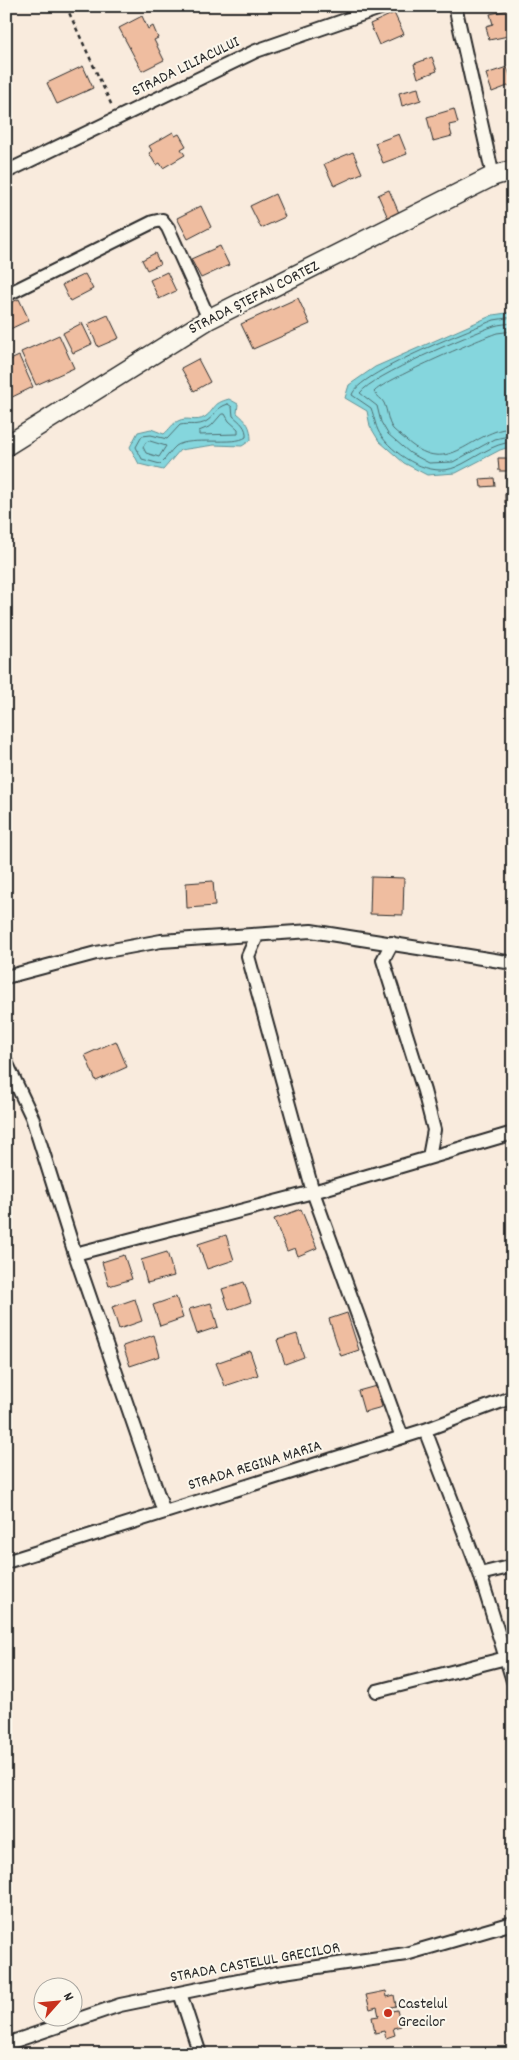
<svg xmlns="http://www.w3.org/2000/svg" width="519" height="2060" viewBox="0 0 519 2060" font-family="Dekko,sans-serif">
  <rect width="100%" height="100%" fill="#f9ebdd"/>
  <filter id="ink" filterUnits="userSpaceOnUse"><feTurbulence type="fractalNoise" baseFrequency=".02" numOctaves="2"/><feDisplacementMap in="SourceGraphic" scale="10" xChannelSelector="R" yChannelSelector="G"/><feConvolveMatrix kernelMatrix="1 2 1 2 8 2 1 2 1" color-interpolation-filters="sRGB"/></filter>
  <g filter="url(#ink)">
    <!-- water -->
    <path fill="#85d6dd" stroke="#619296" d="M513 312V446L500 450 456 473 427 475 404 463 379 441 370 426 367 411 345 398 349 385 375 367 493 315Z
      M229 399 238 404 237 413C247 421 251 427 251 440L242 446 214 445 180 450 163 470 139 464 130 447 138 432 151 429 164 434C169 430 173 423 178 421 187 416 196 423 205 417 217 408 211 404 229 399Z"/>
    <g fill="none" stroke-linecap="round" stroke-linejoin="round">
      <!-- shore -->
      <path stroke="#4f6f72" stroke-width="1" d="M513 317 494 320C469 330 358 373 352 395L371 408C375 418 375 428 382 437 397 457 431 478 456 467 475 459 492 443 513 442
        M513 323C507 324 500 324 494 326 469 335 373 375 360 393L377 406 381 422 388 434 410 453 429 463 453 462 495 439 513 435
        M513 331C508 332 502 332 497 333 479 339 382 381 374 392 377 396 382 399 384 403 388 412 387 421 393 429 397 433 403 437 407 441 451 479 471 429 513 428
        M228 404 232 407 233 416C240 422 247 427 246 437 235 446 190 436 176 446 170 451 166 459 160 464L142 459 136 447 142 436 151 435 167 439 180 425C189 423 198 427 207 421 216 415 215 408 228 404Z
        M222 414H225L229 421 238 429V434L199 435V431L211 426Z
        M150 441 166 446 159 457 146 453 143 447 146 442Z"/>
    </g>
    <!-- building -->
    <path fill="#efbda0" stroke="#2b2b2b" d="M512 9 513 35 489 40 486 26 493 24 490 14Z
      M394 13 404 34 379 45 370 24Z
      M142 16 148 29 153 26 158 38 154 40 164 60 142 71 119 28Z
      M432 57 437 71 418 78 414 64Z
      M83 66 93 88 57 104 47 83Z
      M507 67 513 84 492 92 486 74Z
      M418 88 421 100 402 106 399 93Z
      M454 109 458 123 449 125 452 136 433 141 427 117Z
      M173 132 175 136 179 134 186 146 181 149 185 155 163 168 160 163 156 165 149 153 152 151 149 146Z
      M399 134 407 154 383 163 375 143Z
      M353 152 362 173 334 186 324 164Z
      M389 190 399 213 388 218 378 195Z
      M275 194 285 217 261 228 250 206Z
      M201 206 211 227 188 239 177 218Z
      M220 246 229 265 201 278 191 259Z
      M155 253 160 264 147 270 142 260Z
      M167 272 176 291 159 299 150 280Z
      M85 274 93 289 70 301 62 285Z
      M298 298 310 324 253 349 241 324Z
      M19 299 29 320 6 331V305Z
      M108 315 119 338 98 347 88 324Z
      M82 323 92 344 73 353 63 333Z
      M59 335 74 368 36 385 21 352Z
      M19 356 33 387 6 400V362Z
      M198 359 210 382 194 391 181 368Z
      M498 458H507V471H499Z
      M506 475H513V492H507Z
      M494 478 495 486 481 487 480 479Z
      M505 494H513V502L505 503Z
      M371 877 404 878 403 915 370 914Z
      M213 881 215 906 187 908 186 883Z
      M116 1041 127 1067 96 1081 85 1055Z
      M301 1209 317 1248 298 1256 295 1248 287 1251 274 1219Z
      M226 1235 234 1260 207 1269 198 1244Z
      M167 1252 174 1276 147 1283 141 1260Z
      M124 1255 132 1279 109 1286 102 1262Z
      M244 1282 251 1302 229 1310 222 1289Z
      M176 1297 183 1318 160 1326 153 1305Z
      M135 1299 142 1321 119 1329 112 1307Z
      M211 1303 218 1327 197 1334 189 1309Z
      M347 1313 359 1350 341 1356 329 1319Z
      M297 1334 304 1357 285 1364 277 1340Z
      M154 1335 160 1356 130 1366 123 1346Z
      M250 1351 258 1375 225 1386 216 1363Z
      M376 1386 382 1407 364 1412 358 1391Z
      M386 1991 387 1997 394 1995 396 2006 391 2007 392 2011 397 2010 401 2026 393 2028 395 2035 386 2038 384 2031 375 2033 372 2017 379 2016 377 2007 370 2009 366 1995Z"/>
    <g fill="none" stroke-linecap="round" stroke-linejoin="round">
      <!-- street casing -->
      <g stroke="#2b2b2b" stroke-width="16">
        <path id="street" d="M455 6 493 176
          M6 172 256 51 386 6
          M6 295 153 222 162 220 168 228 209 319
          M257 936 248 956 313 1192 402 1437
          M392 943 383 960 424 1091 434 1130 429 1157
          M6 977 96 953 161 941 311 931 513 963
          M6 1062 32 1117 75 1254 164 1512
          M75 1254 313 1192 513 1133
          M425 1430 480 1574 513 1566
          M6 1562 425 1430 513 1397
          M480 1574 513 1681
          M377 1691 506 1658
          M180 1993 200 2054
          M6 2044 120 2005 277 1973 406 1954 513 1923"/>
      </g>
      <!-- secondary casing -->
      <g stroke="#2b2b2b" stroke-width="22">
        <path id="secondary" d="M6 446 209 319 493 176 513 170"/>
      </g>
      <!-- path -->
      <path stroke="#2b2b2b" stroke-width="2.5" stroke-dasharray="4 4" stroke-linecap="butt" d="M66 6 112 106"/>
      <!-- street -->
      <use href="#street" stroke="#fbf7ec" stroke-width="12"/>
      <!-- secondary -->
      <use href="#secondary" stroke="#fbf7ec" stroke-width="19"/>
    </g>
  </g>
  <!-- markers -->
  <circle fill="#c8321e" stroke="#fbf7ec" stroke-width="2" cx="388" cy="2013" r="5"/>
  <g text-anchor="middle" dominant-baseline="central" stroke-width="4" stroke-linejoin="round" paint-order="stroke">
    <!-- street labels -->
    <g font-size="16" fill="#2b2b2b" stroke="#fbf7ec">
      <text transform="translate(186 67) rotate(-26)">STRADA LILIACULUI</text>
      <text transform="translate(254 298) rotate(-27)">STRADA ȘTEFAN CORTEZ</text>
      <text transform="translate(255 1466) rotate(-17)">STRADA REGINA MARIA</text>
      <text transform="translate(255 1963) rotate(-10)">STRADA CASTELUL GRECILOR</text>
    </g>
    <!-- poi labels -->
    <g font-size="16" fill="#2b2b2b" stroke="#fbf7ec" text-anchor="start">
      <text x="398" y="2004">Castelul<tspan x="398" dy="18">Grecilor</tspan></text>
    </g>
  </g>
  <!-- margin -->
  <rect width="519" height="2060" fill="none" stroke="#fbf7ec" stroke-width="25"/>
  <rect x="12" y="12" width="494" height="2035" fill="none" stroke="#2b2b2b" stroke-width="2" filter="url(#ink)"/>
  <!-- north arrow -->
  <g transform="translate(58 2002) rotate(63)"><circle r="24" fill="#fbf7ec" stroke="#a8a59f"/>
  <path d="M0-4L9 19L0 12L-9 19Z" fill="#c8321e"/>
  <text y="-8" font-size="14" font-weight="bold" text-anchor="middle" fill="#2b2b2b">N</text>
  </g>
</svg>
